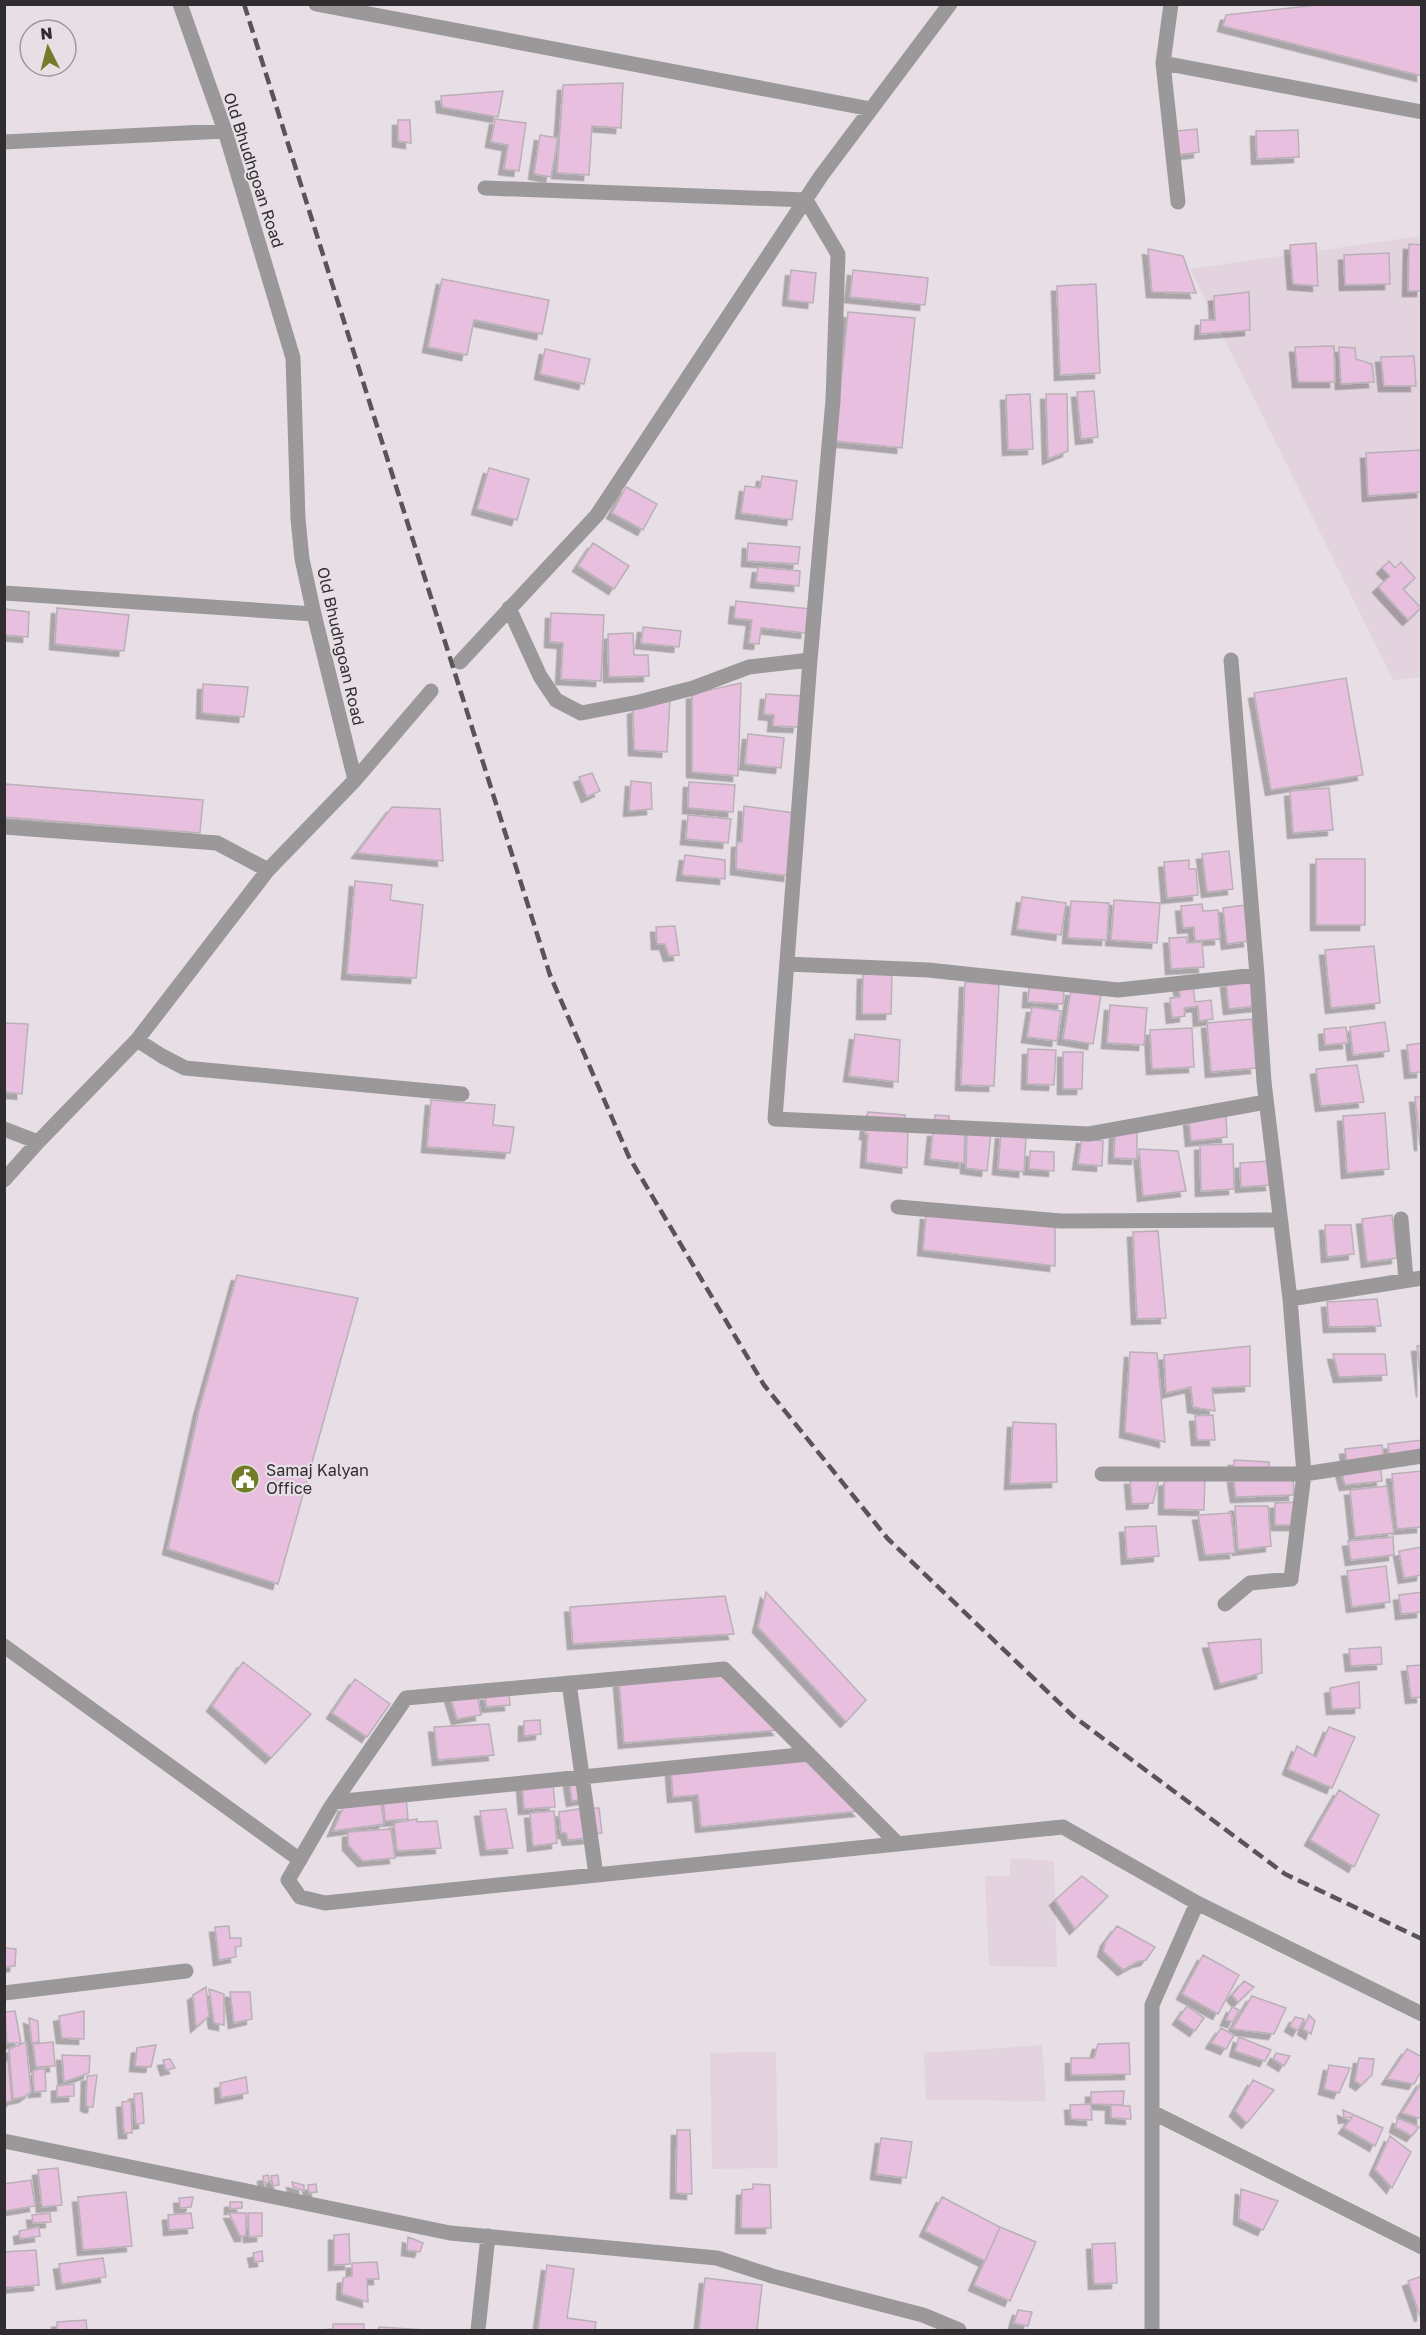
<svg xmlns="http://www.w3.org/2000/svg" width="1426" height="2335" viewBox="0 0 1426 2335" font-family="'Golos Text',sans-serif">
  <defs>
    <filter id="shadow"><feDropShadow dx="-5.5" dy="5.5" stdDeviation="0" flood-color="#0004"/></filter>
  </defs>
  <rect width="100%" height="100%" fill="#e7dfe5"/>
  <!-- built -->
  <path fill="#e2d3de" d="M1421 236V677L1393 680 1190 269Z
    M1010 1858 1054 1861 1057 1967 989 1966 985 1876H1010Z
    M1042 2045 1046 2101 926 2100 924 2053Z
    M776 2052 778 2168 712 2169 710 2053Z"/>
  <!-- building -->
  <path fill="#e8bfde" stroke="#b9b1b7" stroke-width="1.5" filter="url(#shadow)" d="M1326 4H1422V76L1223 26 1226 15Z
    M623 83 621 128 592 126 589 175 557 173 563 85Z
    M503 91 498 117 442 107 441 96Z
    M495 119 526 123 519 171 504 169 508 145 491 142Z
    M398 120H410L411 143 398 141Z
    M1197 129 1199 152 1179 155 1177 131Z
    M1298 130 1299 157 1257 159 1256 131Z
    M540 135 558 138 551 177 534 174Z
    M1316 243 1318 286 1293 284 1290 245Z
    M1409 244 1422 245V291H1408Z
    M1148 249 1183 256 1196 293 1152 292Z
    M1389 253 1390 284 1345 285 1344 255Z
    M791 270 816 273 813 303 788 300Z
    M853 270 928 278 925 305 850 297Z
    M442 279 549 300 542 334 474 320 467 355 428 347Z
    M1096 284 1100 373 1060 375 1057 286Z
    M1249 292 1250 330 1200 334 1201 320H1215L1214 296Z
    M848 312 915 318 902 448 835 441Z
    M1334 346 1335 382H1298L1295 347Z
    M1339 347 1355 348 1356 359 1372 364 1374 382 1341 384Z
    M545 349 590 359 584 384 540 374Z
    M1414 356 1416 386H1384L1381 357Z
    M1094 391 1098 437 1081 439 1077 392Z
    M1030 394 1033 449 1008 450 1006 395Z
    M1046 394H1067L1068 451 1048 459Z
    M1422 450V492L1368 496 1366 453Z
    M489 468 529 479 517 520 477 509Z
    M762 476 797 481 792 520 741 513 745 486 760 488Z
    M626 487 657 504 643 530 612 513Z
    M593 543 629 566 614 589 578 566Z
    M748 543 800 547 798 564 747 561Z
    M1389 561 1395 568 1401 562 1415 578 1403 589 1421 608 1408 620 1378 587 1390 576 1382 568Z
    M758 567 800 571 799 586 756 582Z
    M736 601 809 609 806 633 761 628 759 644 749 643 752 620 734 618Z
    M57 608 129 615 124 651 55 644Z
    M4 609 29 612 28 637 4 635Z
    M551 613 604 615 601 681 561 679 563 643 550 642Z
    M643 627 681 631 679 647 641 643Z
    M633 633 634 655H648L649 676 609 677 608 634Z
    M1346 678 1363 775 1271 790 1254 693Z
    M741 683 738 776 692 772V694Z
    M203 684 248 687 244 717 202 713Z
    M766 694 803 696 798 727 773 726 774 715 764 714Z
    M670 699 667 752 634 750 633 709Z
    M748 734 784 738 781 768 745 764Z
    M592 773 600 791 587 797 579 777Z
    M631 781 651 783 652 809 629 811Z
    M689 782 735 785 733 812 688 808Z
    M5 784 203 800 200 833 4 817Z
    M1329 788 1333 830 1293 833 1290 791Z
    M744 806 794 813 789 876 736 869 737 842H742Z
    M392 807 440 809 443 861 357 853Z
    M688 815 731 819 728 843 686 839Z
    M1229 851 1233 889 1207 892 1202 854Z
    M685 855 725 860V879L682 875Z
    M1316 859H1365V925H1316Z
    M1189 860V869H1196L1198 895 1167 898 1164 862Z
    M355 881 392 885 390 900 423 905 416 978 347 974Z
    M1022 897 1066 903 1061 935 1017 929Z
    M1114 900 1160 903 1157 943 1111 940Z
    M1071 901 1109 903 1107 940 1068 938Z
    M1202 904 1203 911 1218 910 1220 939 1195 941 1194 927 1183 928 1181 906Z
    M1245 905 1249 941 1227 944 1223 908Z
    M675 926 679 955 669 956 665 944H657L656 927Z
    M1187 937V943L1202 942 1204 967 1171 969 1169 938Z
    M1374 946 1380 1003 1331 1008 1325 950Z
    M863 974H892L891 1014H862Z
    M1254 979 1257 1006 1229 1009 1226 982Z
    M965 982 999 984 994 1086 961 1085Z
    M1193 984 1195 1002 1211 1000 1213 1019 1199 1021 1198 1006 1184 1008 1185 1016 1172 1018 1170 998 1180 997 1179 986Z
    M1029 987 1064 989 1063 1004 1028 1002Z
    M1071 990 1101 995 1093 1044 1063 1039Z
    M1110 1005 1147 1008 1144 1045 1107 1043Z
    M1032 1007 1061 1011 1057 1041 1027 1037Z
    M1252 1019 1256 1068 1211 1072 1207 1023Z
    M1385 1022 1389 1051 1353 1055 1350 1027Z
    M4 1023 28 1024 22 1094 4 1092Z
    M1346 1027 1348 1043 1325 1045 1324 1029Z
    M1192 1028 1194 1067 1152 1069 1150 1030Z
    M855 1034 900 1040 898 1082 849 1076Z
    M1422 1043V1072L1410 1073 1407 1045Z
    M1028 1049 1056 1050 1054 1085 1027 1084Z
    M1063 1052H1083L1082 1089H1063Z
    M1357 1065 1364 1102 1321 1106 1316 1069Z
    M1415 1097H1422V1145H1420Z
    M431 1100 495 1105 493 1125 514 1127 510 1153 427 1147Z
    M868 1112 905 1115V1123L865 1120Z
    M1385 1113 1389 1169 1347 1173 1343 1116Z
    M935 1115 949 1116V1121L934 1123Z
    M1226 1116 1227 1137 1191 1141 1189 1120Z
    M866 1126 908 1128 907 1168 866 1162 868 1134H865Z
    M967 1130 991 1132 987 1171 966 1168Z
    M933 1131 965 1132 964 1163 930 1159Z
    M1001 1133 1026 1135 1024 1172 998 1169Z
    M1115 1133H1137V1159L1114 1158Z
    M1082 1138 1103 1141 1102 1166 1078 1164Z
    M1233 1144 1234 1189 1201 1191 1200 1145Z
    M1139 1149 1178 1151 1186 1191 1143 1196Z
    M1030 1151 1054 1152V1171L1029 1169Z
    M1269 1161 1271 1185 1241 1187 1240 1163Z
    M926 1214 1055 1225V1266L923 1250Z
    M1392 1215 1397 1258 1367 1262 1362 1219Z
    M1325 1225H1351L1354 1254 1327 1257Z
    M1158 1231 1166 1318 1137 1319 1133 1232Z
    M237 1275 358 1298 278 1584 168 1549 199 1410Z
    M1377 1299 1381 1326 1329 1327 1327 1302Z
    M1250 1346V1386L1212 1388 1215 1411 1193 1407 1191 1387 1166 1393 1164 1355Z
    M1417 1346H1422V1392Z
    M1130 1352 1157 1353 1165 1442 1125 1432Z
    M1333 1354H1385L1387 1375 1339 1377Z
    M1213 1415 1215 1440H1197L1195 1416Z
    M1013 1422 1056 1424 1057 1482 1010 1484Z
    M1422 1440V1452L1389 1457 1388 1444Z
    M1382 1445 1384 1458 1347 1464 1345 1449Z
    M1234 1460 1269 1462 1270 1471H1234Z
    M1380 1463 1382 1481 1345 1485 1341 1470Z
    M1422 1471V1527L1397 1529 1392 1474Z
    M1205 1476 1204 1510 1164 1509V1481Z
    M1233 1477H1293L1294 1495 1236 1497Z
    M1159 1478 1153 1503 1132 1504 1130 1479Z
    M1387 1486 1394 1533 1355 1537 1350 1490Z
    M1297 1502 1295 1525H1275V1503Z
    M1235 1506H1268L1271 1546 1238 1550Z
    M1231 1513 1235 1553 1205 1555 1198 1515Z
    M1156 1526 1159 1556 1127 1559 1125 1527Z
    M1393 1537 1394 1555 1351 1560 1348 1541Z
    M1422 1547V1575L1404 1578 1399 1551Z
    M1386 1566 1390 1602 1352 1607 1347 1571Z
    M766 1592 866 1700 846 1722 758 1627Z
    M1422 1592V1612L1401 1614 1399 1595Z
    M725 1596 734 1634 573 1644 570 1607Z
    M1261 1639 1262 1673 1220 1684 1208 1643Z
    M1381 1647 1382 1664 1351 1666 1349 1649Z
    M243 1662 311 1714 271 1758 212 1706Z
    M1422 1665V1697L1411 1698 1407 1666Z
    M724 1673 779 1730 624 1743 619 1682Z
    M355 1679 390 1704 367 1737 332 1713Z
    M1359 1682 1360 1708 1332 1709 1330 1688Z
    M509 1693 510 1705 486 1707 485 1695Z
    M477 1694 481 1715 457 1719 450 1696Z
    M540 1720 541 1734 524 1736V1721Z
    M489 1724 494 1755 438 1760 434 1727Z
    M1329 1727 1355 1737 1332 1788 1288 1769 1297 1746 1316 1757Z
    M807 1758 860 1811 701 1827 698 1795 673 1797 671 1771Z
    M580 1779 584 1799 572 1801 569 1781Z
    M553 1782 555 1807 524 1809 522 1785Z
    M1339 1790 1379 1815 1354 1867 1310 1840Z
    M406 1797 408 1819 385 1821 383 1799Z
    M381 1802 384 1824 333 1831 344 1806Z
    M584 1808 589 1838 568 1840 566 1833H561L559 1812Z
    M590 1808H599L602 1833 594 1834Z
    M506 1809 513 1848 486 1850 480 1811Z
    M554 1811 557 1843 533 1846 530 1813Z
    M417 1819V1822L437 1821 441 1848 397 1851 394 1823Z
    M391 1829 395 1858 363 1861 348 1845V1832Z
    M1082 1876 1108 1896 1075 1929 1055 1900Z
    M229 1926 230 1938H241V1946L235 1947 236 1957 219 1960 215 1927Z
    M1117 1926 1155 1947 1146 1960 1137 1962 1123 1970 1103 1951 1106 1941Z
    M5 1948 16 1949 15 1966 5 1967Z
    M1203 1955 1239 1975 1218 2014 1182 1994Z
    M1244 1981 1254 1987 1238 2002 1232 1995Z
    M206 1987 209 2016 196 2027 193 1995Z
    M209 1989 224 1994V2025L214 2023Z
    M230 1992H250L252 2019 234 2023Z
    M1252 1996 1286 2008 1274 2034 1232 2029Z
    M1187 2006 1204 2018 1195 2031 1178 2019Z
    M1232 2007 1239 2010 1233 2022 1226 2020Z
    M15 2011 21 2043H7L5 2012Z
    M84 2011V2039L62 2038 59 2016Z
    M1309 2015 1315 2021 1311 2034 1303 2029Z
    M1295 2017 1304 2019 1298 2031 1290 2026Z
    M29 2018 38 2021 39 2042 32 2043Z
    M1221 2028 1234 2035 1226 2049 1211 2043Z
    M1239 2037 1271 2050 1265 2061 1235 2051Z
    M26 2042 31 2092 24 2097 13 2099 9 2049Z
    M53 2042 55 2066 36 2067 33 2044Z
    M1129 2043 1130 2074 1071 2075V2058H1094L1098 2044Z
    M156 2045 151 2067 135 2066 137 2048Z
    M1407 2049 1422 2057V2070L1414 2084 1387 2079Z
    M1276 2053 1290 2056 1284 2066 1273 2059Z
    M62 2055 90 2056 89 2073 64 2082Z
    M1359 2058 1374 2059 1372 2075 1361 2085 1355 2081Z
    M170 2059 175 2068 166 2070 163 2060Z
    M4 2061H8L12 2101 4 2102Z
    M1329 2065 1350 2068 1339 2093 1324 2089Z
    M39 2069H45L46 2091 34 2092 33 2071Z
    M97 2075 93 2107H89L86 2105 87 2076Z
    M246 2077 248 2093 221 2098 220 2083Z
    M1253 2080 1274 2090 1247 2123 1235 2111Z
    M1422 2081V2119L1402 2113Z
    M74 2084V2096L57 2097V2086Z
    M1124 2091 1123 2105 1091 2104V2092Z
    M142 2093 144 2123 136 2124 134 2094Z
    M131 2101 132 2133H124L122 2102Z
    M1091 2104 1092 2120 1071 2119 1070 2105Z
    M1111 2105 1130 2106 1131 2119 1111 2118Z
    M1343 2110 1383 2128 1375 2146 1344 2128 1352 2117 1344 2118Z
    M1398 2118 1419 2127 1412 2136 1395 2127Z
    M677 2130H690L692 2194 676 2193Z
    M1390 2136 1411 2152 1392 2188 1375 2169Z
    M881 2138 912 2142 906 2178 876 2174Z
    M58 2168 62 2205 42 2207 38 2170Z
    M268 2175 270 2182 264 2183 263 2176Z
    M278 2175 279 2185 273 2186 271 2176Z
    M31 2180 35 2206 4 2211V2184Z
    M292 2182 304 2185V2191L293 2187Z
    M316 2184 317 2192 309 2193 308 2185Z
    M753 2184 770 2185 771 2228H741L742 2190 753 2189Z
    M1241 2189 1278 2201 1263 2230 1239 2219Z
    M126 2192 132 2246 83 2250 78 2197Z
    M193 2197 191 2207 180 2208 179 2198Z
    M942 2197 1000 2227 985 2261 925 2231Z
    M230 2202H242V2208L230 2209Z
    M50 2213 51 2222 33 2223 32 2215Z
    M191 2213 193 2228 169 2230 168 2215Z
    M229 2213H246V2236H240Z
    M248 2213H262V2236L249 2237Z
    M39 2227 40 2236 20 2239 19 2231Z
    M1000 2227 1036 2242 1010 2301 974 2285Z
    M349 2234 350 2264 334 2265V2235Z
    M408 2237 423 2243 420 2252 407 2250Z
    M1115 2243 1117 2283 1094 2284 1092 2244Z
    M36 2250 39 2285 4 2288V2252Z
    M262 2251 263 2261 255 2262 253 2253Z
    M103 2258 106 2277 62 2284 59 2264Z
    M377 2262 379 2279H367L368 2302 342 2294 343 2278 352 2276V2263Z
    M547 2265 574 2269 567 2318 596 2322 595 2330H538Z
    M1422 2276V2315L1420 2316 1408 2281Z
    M705 2278 762 2285 757 2330H699Z
    M1018 2310 1032 2312 1028 2326 1014 2323Z
    M86 2320 87 2330H57V2322Z
    M333 2324H364V2330H333Z
    M379 2327 426 2330H378Z"/>
  <g fill="none" stroke-linecap="round" stroke-linejoin="round">
    <!-- street -->
    <path stroke="#9b989a" stroke-width="15" d="M316 4 871 109
      M1171 4 1163 63 1422 112
      M1163 63 1178 202
      M4 142 225 131
      M485 188 806 200 838 254 833 400 810 660 749 667 693 688 639 702 581 713 556 700 540 676 509 608
      M4 593 314 614
      M810 660 775 1119 1089 1134 1266 1102
      M1231 660 1257 975
      M460 662 597 515 821 176 950 4
      M355 780 431 691
      M4 827 217 843 268 870
      M787 964 928 970 1118 990 1257 975 1264 1082 1290 1299
      M137 1040 162 1056 185 1068 462 1094
      M4 1129 38 1142
      M4 1180 38 1142 137 1040 268 870 355 780 314 614 302 559 298 519 293 358 225 131 180 4
      M898 1207 1061 1221 1280 1220
      M1401 1219 1406 1280
      M1102 1474H1304L1290 1299 1422 1278
      M1225 1604 1250 1583 1291 1579 1304 1474 1422 1456
      M4 1646 300 1860
      M569 1683 596 1875
      M334 1802 809 1754
      M898 1844 724 1669 406 1698 330 1808 288 1880 300 1897 325 1903 838 1850 1063 1827 1197 1903 1422 2014
      M4 1993 186 1971
      M1152 2112 1422 2247
      M4 2141 450 2233 717 2258 772 2276 923 2315 959 2330
      M478 2330 488 2236
      M1152 2330V2005L1197 1903"/>
    <!-- rail -->
    <path stroke="#585458" stroke-width="4.5" stroke-dasharray="12 6" stroke-linecap="butt" d="M244 4 550 975 629 1157 764 1385 888 1539 1073 1716 1285 1874 1422 1939"/>
  </g>
  <!-- icons -->
  <defs>
    <g id="civic-disc" transform="scale(1.5)"><circle r="9.5" fill="#737d29" stroke="#e7dfe5"/><path d="M-.6-6.5H3V-4.5H.6V-3L4-1V1h2V6H-6V1h2V-1L-.6-3ZM-1.2 2.5V6h2.4V2.5Z" fill="#fff"/></g>
  </defs>
  <g fill-rule="evenodd">
    <use href="#civic-disc" x="245" y="1479"/>
  </g>
  <g text-anchor="middle" dominant-baseline="central" stroke-width="4.5" stroke-linejoin="round" paint-order="stroke">
    <!-- street labels -->
    <g font-size="16" fill="#302d30" stroke="#e7dfe5">
      <text transform="translate(254 170) rotate(72)">Old Bhudhgoan Road</text>
      <text transform="translate(341 646) rotate(77)">Old Bhudhgoan Road</text>
    </g>
    <!-- poi labels -->
    <g font-size="16" fill="#302d30" stroke="#e7dfe5" text-anchor="start">
      <text x="266" y="1470">Samaj Kalyan<tspan x="266" dy="18">Office</tspan></text>
    </g>
  </g>
  <!-- border -->
  <rect width="1426" height="2335" fill="none" stroke="#302d30" stroke-width="12"/>
  <!-- north arrow -->
  <g transform="translate(48 48) rotate(354)"><circle r="28" fill="#e7dfe5" stroke="#9e989d" stroke-width="1.5"/>
  <path d="M0-4.5L10 22L0 15L-10 22Z" fill="#737d29"/>
  <text y="-9" font-size="16" font-weight="bold" text-anchor="middle" fill="#302d30">N</text>
  </g>
</svg>
